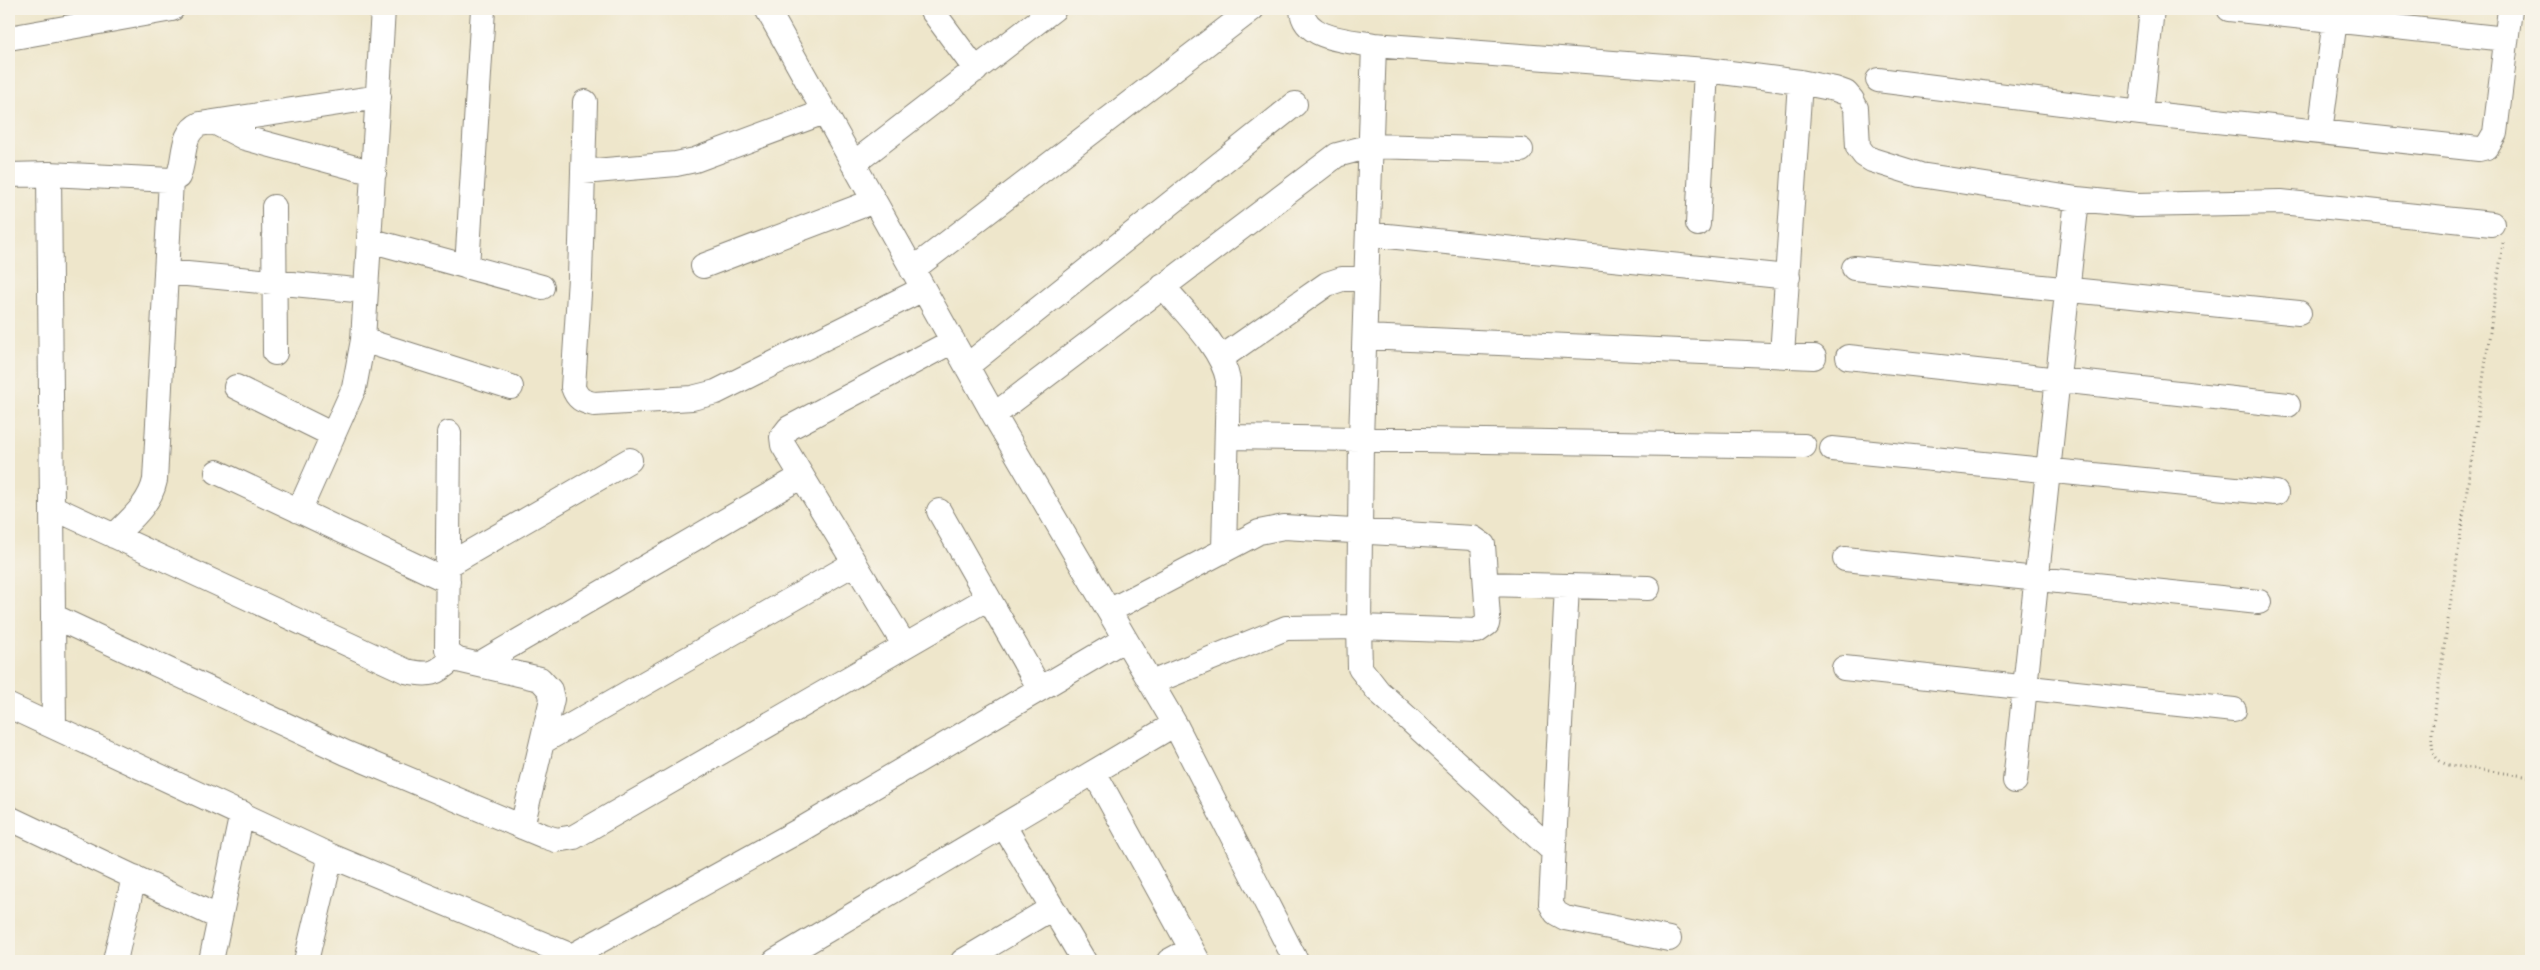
<svg xmlns="http://www.w3.org/2000/svg" width="2540" height="970" viewBox="0 0 2540 970" font-family="Vollkorn,serif">
  <rect width="100%" height="100%" fill="#f7f3e8"/>
  <filter id="ink" filterUnits="userSpaceOnUse"><feTurbulence type="fractalNoise" baseFrequency=".02" numOctaves="2"/><feDisplacementMap in="SourceGraphic" scale="10" xChannelSelector="R" yChannelSelector="G"/><feConvolveMatrix kernelMatrix="1 2 1 2 8 2 1 2 1" color-interpolation-filters="sRGB"/></filter>
  <filter id="wash" filterUnits="userSpaceOnUse"><feTurbulence type="fractalNoise" baseFrequency=".0096" numOctaves="4" result="noise"/><feDisplacementMap in="SourceGraphic" scale="20" xChannelSelector="R" yChannelSelector="G"/><feGaussianBlur stdDeviation="1.12" result="paint"/><feColorMatrix in="noise" values="0 0 0 0 0 0 0 0 0 0 0 0 0 0 0 0 0 1.4 0 .05"/><feComposite in="paint" operator="in"/></filter>
  <g filter="url(#wash)">
    <rect width="100%" height="100%" fill="#eee6cb"/>
  </g>
  <g filter="url(#ink)">
    <g fill="none" stroke-linecap="round" stroke-linejoin="round">
      <!-- minor casing -->
      <g stroke="#858174" stroke-width="26">
        <path id="minor" d="M767 9 994 415 1175 724 1296 961
          M931 9 976 70
          M1302 9C1303 40 1352 41 1374 45L1706 70 1800 82 1835 89 1846 93 1852 100 1856 108 1858 147 1864 155 1872 160 1920 175 2077 199 2137 205 2281 202 2492 224
          M2229 9 2506 39
          M9 38 172 9
          M1374 45 1361 439 1359 627 1360 668 1378 691 1552 850
          M1878 80 2141 113 2479 149 2487 147 2495 133 2510 9
          M585 102 580 278 573 387C577 399 582 401 594 404L692 398 716 392 923 289
          M2141 113 2152 9
          M214 122 245 138 374 173
          M2320 132 2335 20
          M853 164 1054 9
          M583 172 676 164 695 160 824 112
          M49 174 54 727
          M9 175 49 174 171 180 178 177C186 159 180 133 200 124L379 97
          M274 207 275 353
          M1698 224 1706 70
          M1368 234 1788 277
          M369 240 542 287
          M703 266 874 201
          M467 267 483 9
          M1854 268 2299 313
          M912 270 1252 9
          M166 272 366 291
          M1163 286C1184 312 1222 347 1228 380L1224 550
          M1365 337 1814 357
          M363 340 511 387
          M1782 355 1800 82
          M1848 357 2288 405
          M1221 358 1327 284 1342 279H1367
          M967 366 1295 104
          M236 387 333 435
          M994 415 1337 155 1371 146 1521 150
          M449 433 447 649 449 654 458 660 540 679 550 690 552 699 522 827
          M1227 437 1804 446
          M1832 449 2276 493
          M217 472 448 581
          M52 507 406 671C429 676 436 675 453 658
          M299 511 354 388 363 340 383 9
          M939 511 1040 689
          M114 536C131 519 150 504 155 480L171 180
          M1845 559 2259 602
          M448 565 630 460
          M1486 584 1648 588
          M1567 586 1551 904 1556 913 1565 918 1669 939
          M1109 611 1259 532 1284 527 1473 538 1483 545 1488 618 1487 624 1477 631 1359 627 1286 628 1151 683
          M53 616 346 753 544 836 556 840 574 837 988 598
          M905 646 783 445 782 437 789 428 953 341
          M479 664 802 476
          M1844 668 2234 710
          M9 706 331 856 584 961
          M542 742 855 563
          M1094 772 1198 961
          M2015 781 2077 199
          M9 818 220 918
          M1004 826 1084 961
          M572 956 802 829 1125 639
          M115 961 134 877
          M211 961 242 813
          M306 961 331 856
          M775 961 1175 724
          M963 961 1052 908
          M1169 961 1191 949"/>
      </g>
      <!-- path -->
      <path stroke="#858174" stroke-width="3" stroke-dasharray="1 4" stroke-linecap="butt" d="M2503 243 2432 730C2432 746 2430 760 2449 765L2531 777"/>
      <!-- minor -->
      <use href="#minor" stroke="#fff" stroke-width="24"/>
    </g>
  </g>
  <!-- margin -->
  <rect width="2540" height="970" fill="none" stroke="#f7f3e8" stroke-width="30"/>
</svg>
